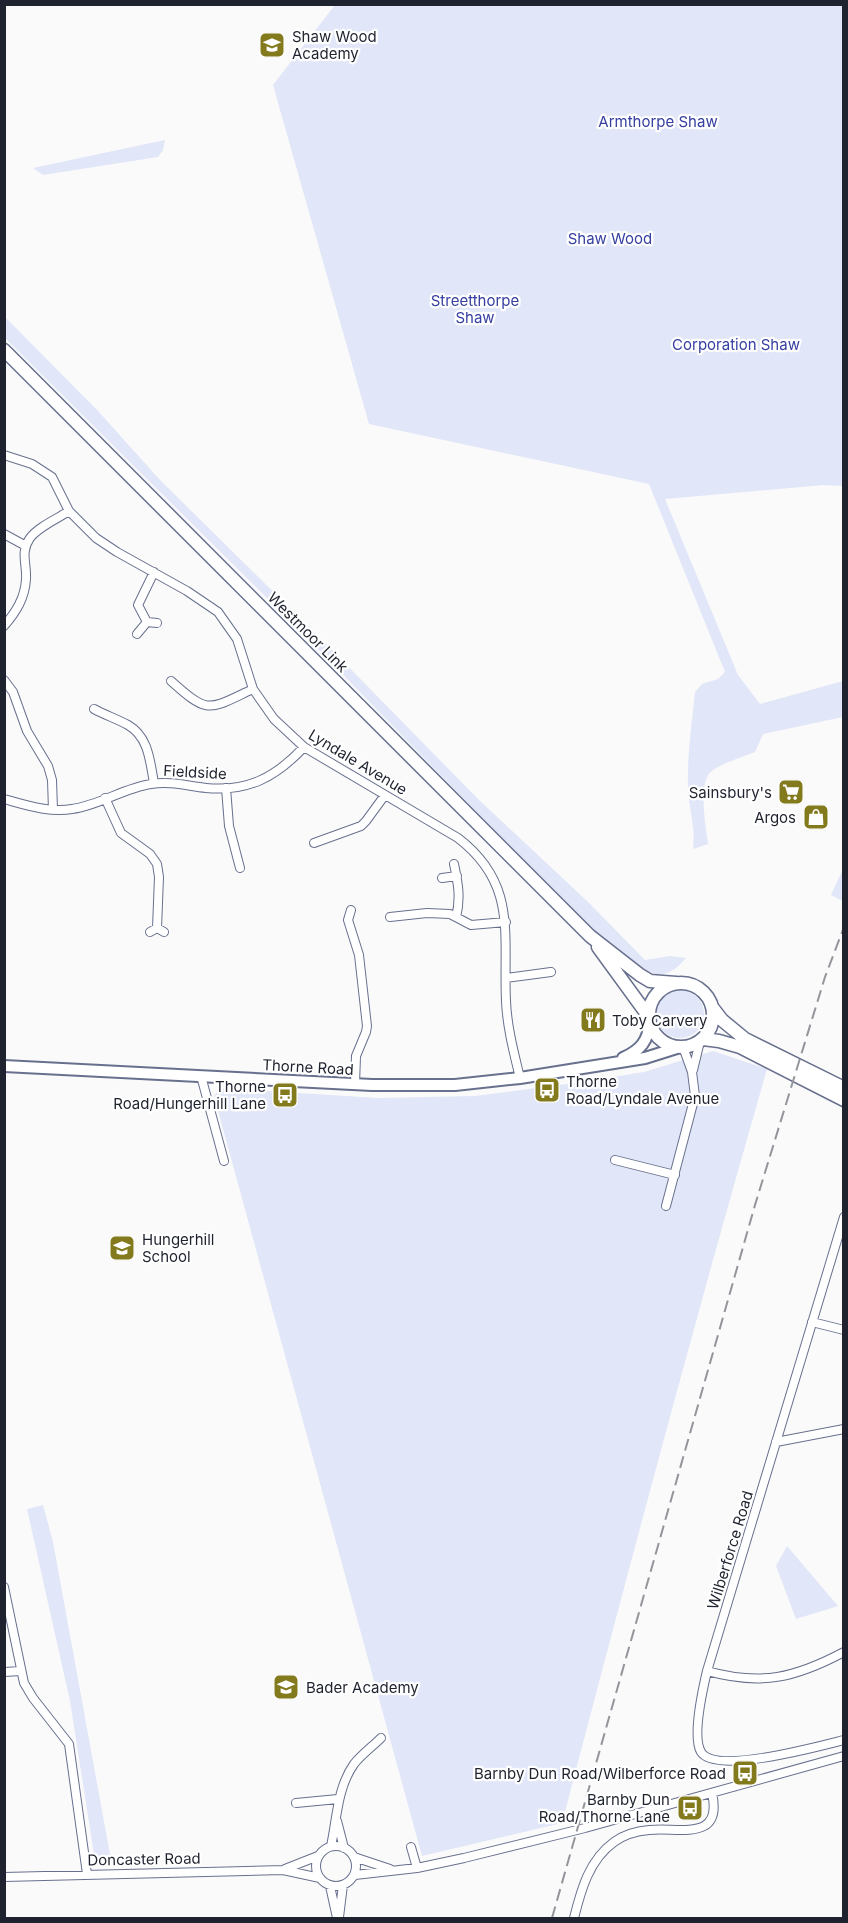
<svg xmlns="http://www.w3.org/2000/svg" width="848" height="1923" viewBox="0 0 848 1923" font-family="Inter,sans-serif">
  <rect width="100%" height="100%" fill="#fafafa"/>
  <!-- green -->
  <path fill="#e1e6f8" d="M335 5H843V486L823 485 665 499 738 675 760 704 843 681V717L763 734 755 752C743 757 722 763 712 771 697 782 706 827 708 844L693 849C696 826 688 807 688 785 687 754 692 723 695 692L702 684 718 679 725 672 649 484 369 424 273 85Z
    M165 140 163 150 158 157 43 175 33 168Z
    M4 316 98 411 160 480 327 645 478 799 588 902 645 960 670 956 686 958C679 966 670 975 658 974 639 972 606 941 591 929L310 641 5 338Z
    M843 869 844 901H843L831 895Z
    M656 1014a24 24 0 1 1 48 0a24 24 0 1 1-48 0Z
    M713 1051 767 1069C695 1319 628 1571 562 1823L422 1856 214 1096 220 1088 378 1098 475 1096 582 1082 644 1072Z
    M43 1505 53 1542 111 1860 95 1861 70 1701 27 1509Z
    M787 1546 838 1606 796 1619 776 1566Z"/>
  <g fill="none" stroke-linecap="round" stroke-linejoin="round">
    <!-- minor casing -->
    <g stroke="#68708e" stroke-width="10">
      <path id="minor" d="M4 455 32 464 52 477 69 511 96 538 117 552 187 591 218 612 237 639 253 689 274 719 304 747 458 838C518 884 503 935 506 1001 507 1027 514 1053 520 1078
        M4 534 26 546
        M147 622 138 605 154 572
        M4 626C16 612 25 598 26 579 27 564 20 552 30 538 38 527 57 519 69 511
        M137 634 147 622 157 623
        M4 680 13 692 27 731 48 766 52 780 53 810
        M171 681C209 715 208 710 253 689
        M94 709C105 715 117 719 128 725 149 737 150 762 154 783
        M226 788 229 826 240 868
        M105 798 121 833 150 854 157 864 159 877 157 928
        M4 799C26 805 50 813 72 809 100 805 124 788 151 784 171 781 187 786 206 788 248 792 276 777 304 747
        M314 843 361 826 366 821 385 795
        M454 864C458 883 461 898 456 917
        M442 878 457 876
        M351 910 348 920 359 955 367 1026 366 1032 356 1056 355 1084
        M390 917 427 913 450 914 471 925 506 922
        M150 932 157 928 164 932
        M506 978 551 972
        M693 1070 700 1041
        M201 1076 224 1161
        M615 1160 675 1175
        M666 1206 695 1096 692 1072 683 1047
        M844 1217 707 1671C703 1688 692 1737 701 1752 715 1775 820 1746 844 1740
        M812 1322 844 1330
        M776 1442 844 1429
        M4 1587 24 1683 33 1698 69 1744 87 1874
        M707 1671C761 1686 795 1678 844 1652
        M4 1672 21 1671
        M296 1803 338 1799
        M337 1821 344 1848
        M316 1866a20 20 0 1 1 40 0a20 20 0 1 1-40 0Z
        M331 1846C337 1819 337 1788 354 1764 361 1755 373 1746 381 1738
        M411 1847 417 1868
        M354 1857 390 1869
        M285 1869 318 1856
        M355 1875 417 1868 464 1858 585 1828 844 1756
        M4 1877 283 1870 320 1878
        M330 1886 337 1918
        M339 1917 343 1885
        M574 1918C581 1890 589 1860 614 1842 625 1834 637 1831 649 1830 680 1827 723 1842 712 1793"/>
    </g>
    <!-- major casing -->
    <g stroke="#68708e" stroke-width="14">
      <path id="major" d="M623 1058C641 1050 648 1041 650 1022
        M4 1066 372 1085H455L520 1078 645 1058 680 1047"/>
    </g>
    <!-- highway casing -->
    <g stroke="#68708e" stroke-width="15">
      <path id="highway" d="M4 350 590 936 640 975 650 981 676 983
        M598 947 649 1017
        M649 1015a32 32 0 1 1 64 0a32 32 0 1 1-64 0Z
        M712 1007 722 1020 745 1039 844 1088
        M703 1039 719 1041 740 1047 844 1100"/>
    </g>
    <!-- minor -->
    <use href="#minor" stroke="#fff" stroke-width="8"/>
    <!-- major -->
    <use href="#major" stroke="#fff" stroke-width="10"/>
    <!-- highway -->
    <use href="#highway" stroke="#fff" stroke-width="12"/>
    <!-- rail -->
    <path stroke="#93959b" stroke-width="2" stroke-dasharray="12 6" stroke-linecap="butt" d="M552 1918 755 1205 825 977 844 927"/>
  </g>
  <!-- icons -->
  <defs>
    <g id="school-square" transform="scale(1.35)"><rect x="-9" y="-9" width="18" height="18" rx="4" fill="#83791d" stroke="#fff"/><path d="M0-5L7-2L0 1L-7-2ZM-4 1L0 2.5L4 1V4Q0 6-4 4Z" fill="#fff"/></g>
    <g id="supermarket-square" transform="scale(1.35)"><rect x="-9" y="-9" width="18" height="18" rx="4" fill="#83791d" stroke="#fff"/><path d="M-6-5.5h2.5l.6 2H6L4.5 2H-2.5L-4.4-4H-6ZM-1.5 3.2a1.3 1.3 0 1 0 .1 0ZM3 3.2a1.3 1.3 0 1 0 .1 0Z" fill="#fff"/></g>
    <g id="shop-square" transform="scale(1.35)"><rect x="-9" y="-9" width="18" height="18" rx="4" fill="#83791d" stroke="#fff"/><path d="M-5-2.5h2.3a2.7 3.5 0 0 1 5.4 0H5L5.5 6h-11ZM-1.5-2.5h3a1.5 2.3 0 0 0-3 0Z" fill="#fff"/></g>
    <g id="restaurant-square" transform="scale(1.35)"><rect x="-9" y="-9" width="18" height="18" rx="4" fill="#83791d" stroke="#fff"/><path d="M-5-6h1v4h1v-4h1v4h1v-4h1v5L-1.5 .5V6h-2V.5L-5-1ZM5-6V6H3V1.5H1.5Q1.5-4 5-6Z" fill="#fff"/></g>
    <g id="bus-square" transform="scale(1.35)"><rect x="-9" y="-9" width="18" height="18" rx="4" fill="#83791d" stroke="#fff"/><path d="M-5-6H5V4H4V6H2V4H-2V6H-4V4H-5ZM-3.5-4V0h7V-4ZM-3.5 1.2v1.5H-2V1.2ZM2 1.2v1.5H3.5V1.2Z" fill="#fff"/></g>
  </defs>
  <g fill-rule="evenodd">
    <use href="#school-square" x="272" y="45"/>
    <use href="#supermarket-square" x="791" y="792"/>
    <use href="#shop-square" x="816" y="817"/>
    <use href="#restaurant-square" x="593" y="1020"/>
    <use href="#bus-square" x="547" y="1090"/>
    <use href="#bus-square" x="285" y="1095"/>
    <use href="#school-square" x="122" y="1248"/>
    <use href="#school-square" x="286" y="1687"/>
    <use href="#bus-square" x="745" y="1773"/>
    <use href="#bus-square" x="690" y="1808"/>
  </g>
  <g text-anchor="middle" dominant-baseline="central" stroke-width="4.5" stroke-linejoin="round" paint-order="stroke">
    <!-- poi labels -->
    <g font-size="15" fill="#1f232f" stroke="#fff" text-anchor="start">
      <text x="292" y="36">Shaw Wood<tspan x="292" dy="17">Academy</tspan></text>
      <text x="772" y="792" text-anchor="end">Sainsbury's</text>
      <text x="796" y="817" text-anchor="end">Argos</text>
      <text x="612" y="1020">Toby Carvery</text>
      <text x="566" y="1081">Thorne<tspan x="566" dy="17">Road/Lyndale Avenue</tspan></text>
      <text x="266" y="1086" text-anchor="end">Thorne<tspan x="266" dy="17">Road/Hungerhill Lane</tspan></text>
      <text x="142" y="1239">Hungerhill<tspan x="142" dy="17">School</tspan></text>
      <text x="306" y="1687">Bader Academy</text>
      <text x="726" y="1773" text-anchor="end">Barnby Dun Road/Wilberforce Road</text>
      <text x="670" y="1799" text-anchor="end">Barnby Dun<tspan x="670" dy="17">Road/Thorne Lane</tspan></text>
    </g>
    <!-- park labels -->
    <g font-size="15" fill="#3640a1" stroke="#fff">
      <text x="658" y="121">Armthorpe Shaw</text>
      <text x="610" y="238">Shaw Wood</text>
      <text x="475" y="300">Streetthorpe<tspan x="475" dy="17">Shaw</tspan></text>
      <text x="736" y="344">Corporation Shaw</text>
    </g>
    <!-- street labels -->
    <g font-size="15" fill="#1f232f" stroke="#fff">
      <text transform="translate(308 632) rotate(45)">Westmoor Link</text>
      <text transform="translate(358 762) rotate(31)">Lyndale Avenue</text>
      <text transform="translate(195 772) rotate(3)">Fieldside</text>
      <text transform="translate(308 1067) rotate(3)">Thorne Road</text>
      <text transform="translate(730 1550) rotate(-73)">Wilberforce Road</text>
      <text transform="translate(144 1859) rotate(-1)">Doncaster Road</text>
    </g>
  </g>
  <!-- border -->
  <rect width="848" height="1923" fill="none" stroke="#1f232f" stroke-width="12"/>
</svg>
